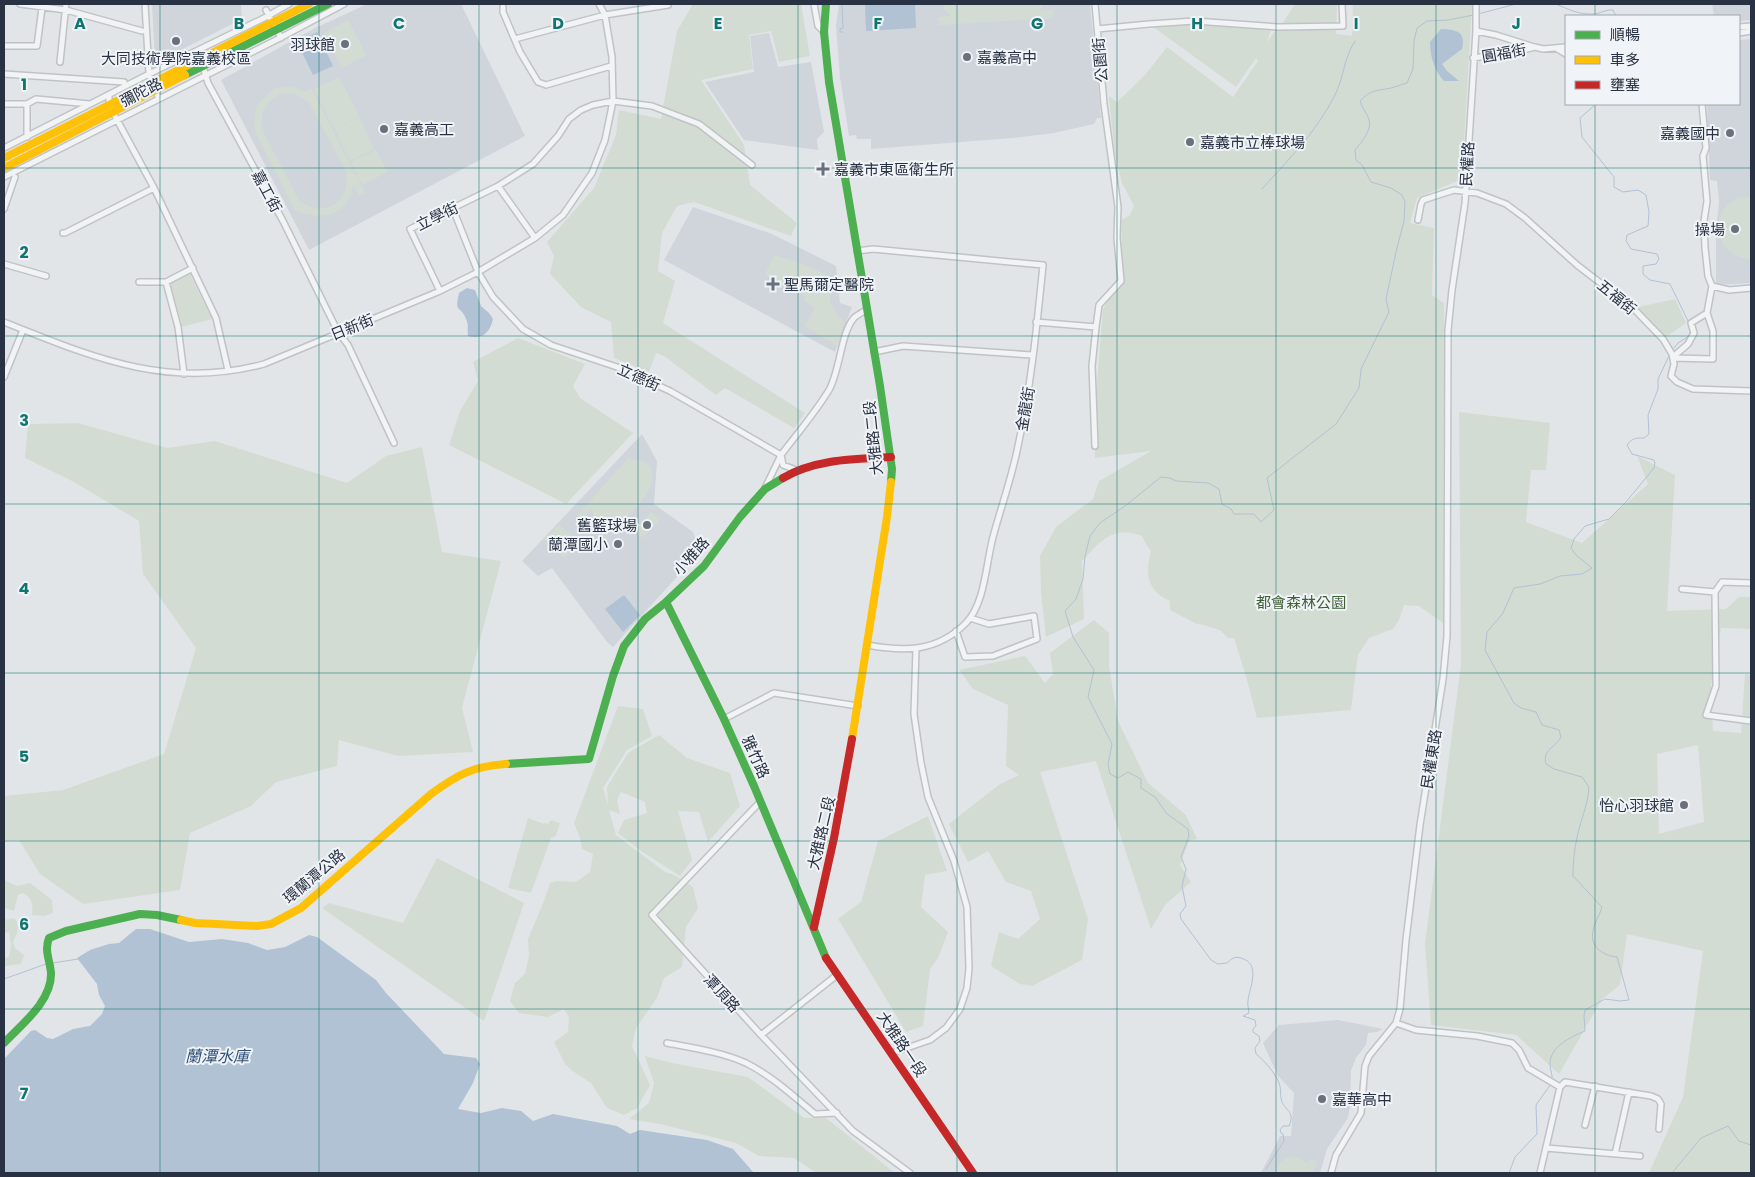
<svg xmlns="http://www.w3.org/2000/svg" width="1755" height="1177" viewBox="0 0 1755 1177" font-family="Poppins,'Noto Sans TC',sans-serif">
  <rect width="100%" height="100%" fill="#e2e5e8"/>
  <!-- built -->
  <path fill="#d0d5db" d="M152 4H241L242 19 155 63Z
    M367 4H461L525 136 309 250 221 80 315 28Z
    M839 4H1090L1101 118H1097L1094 124 1054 133 1013 138 871 149V139H857L856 135 849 136 840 77 836 25Z
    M1712 4H1751V20L1739 21V16H1714Z
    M769 33 778 67 811 62 824 132 817 139 818 150 744 140 705 82 754 72 750 36Z
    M1751 39V283L1716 285V232L1719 202 1717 181 1710 180 1707 104H1739V40Z
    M693 207 772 234 836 266 840 303 852 307 835 352 664 260Z
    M642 434 657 461 654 504 693 532 699 548 675 579 613 647 607 642 552 568 538 576 522 561Z
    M1338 1020 1383 1029 1377 1032 1368 1033 1366 1045 1356 1058 1351 1071 1350 1106 1348 1118 1327 1149 1320 1173H1261L1280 1136H1291L1294 1093 1278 1076 1263 1043 1279 1025Z"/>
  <!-- green -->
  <path fill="#d3dcd3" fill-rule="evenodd" d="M693 4H801L810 56 779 62 771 31 749 35 753 69 701 80 744 145 750 185 797 223 791 236 694 202 677 206 662 233 658 271 675 281 663 323 805 413 794 428 725 388 716 395 664 356 656 353 649 372 614 358 611 322 581 307 550 274 554 256 547 242 594 188 616 135 619 110 661 119 677 31Z
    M942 4H1044L1039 11 1053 10V18L939 25 938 17 951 16 944 9Z
    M1295 4H1337L1336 34 1352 36 1353 4H1472L1462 179 1417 198 1410 223 1434 228 1432 295 1444 303 1443 623 1419 606 1404 605 1399 620 1393 629 1369 638 1358 655 1351 710 1257 718 1245 673 1234 638H1228L1220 630 1204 625 1197 624 1170 610V601C1147 591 1145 574 1151 551L1146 544 1142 536C1112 525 1101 541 1082 561L1084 619 1046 637 1041 592 1040 556 1056 527 1093 499 1099 481 1151 451 1095 458 1094 418 1103 309 1121 281 1122 220 1130 215 1134 206 1122 183 1115 154 1109 96 1117 102 1145 75 1167 47 1233 97 1258 61 1256 58 1236 87 1149 24 1201 22 1272 26 1267 42 1278 27 1281 26Z
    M348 20 366 55 342 68 324 33Z
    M339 77 359 116 334 129 314 89Z
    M286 87H293L305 92 311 88 365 193 360 196 353 184C350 216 319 222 295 210L256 134 254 125 256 108 259 103 274 89ZM283 93 295 94 309 102 346 171C351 202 327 218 300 202L263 132C258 115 266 99 283 93Z
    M359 117 374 149 350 161 335 129Z
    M376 150 387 172 362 185 351 162Z
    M1739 197H1751V259C1725 259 1709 232 1724 209 1728 204 1733 201 1739 197Z
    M774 255C788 260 825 268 830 282 832 287 830 293 830 298 830 308 838 314 844 322L837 346 805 326 815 308 804 300 805 296 765 275Z
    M190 274 212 319 182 327 170 283Z
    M1675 299 1686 323 1663 339 1633 308Z
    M518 338 585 364 573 386 580 398 633 433 566 504 449 445 460 411 478 381 473 362Z
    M1459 412 1550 423 1546 470H1531L1526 522 1582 543 1648 484 1637 456 1675 475 1667 611 1726 609 1739 597H1751V629L1721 628 1711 685 1713 731 1741 733 1745 674 1751 675V1173H1649L1683 1097 1703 951 1627 934 1620 985 1602 999 1559 1074 1516 1035 1431 1025 1425 944 1461 664ZM1698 745 1704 822 1659 834 1657 754Z
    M78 423 167 448 215 441 347 483 386 456 422 447 442 552 501 561 462 708 473 752 398 756 339 740 337 766 276 782 251 806 190 833 180 890 83 904 40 874 19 840 4 841V796L63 790 164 754 196 648 143 574 139 521 74 482 25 458 28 424Z
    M629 457 632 460 642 461 650 466C661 488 632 510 619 525L602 526 597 521 591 509 581 520 577 516Z
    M651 512 660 519 643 538 635 531Z
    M559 525 578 541 564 558 551 543 543 539Z
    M1094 620 1109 633V666L1118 721 1148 783 1186 815 1197 839 1189 841 1180 865 1191 882 1165 905 1151 929 1096 761 1040 772 1088 919 1082 960 1032 986 1020 984 991 966 999 932 1018 939 1040 919 1031 891 1006 882 988 851 968 862 949 824 1000 784 1019 775 1006 766 1008 705 973 689 959 670 1025 656 1045 683 1053 674 1050 653Z
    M618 706 643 709 652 736 627 750 603 788 608 805 607 787 628 753 659 735 687 758 730 773 740 806 708 842 699 812 678 811 692 860 680 876 641 851 618 833 624 820 647 813 645 802 621 792 617 800 620 814 609 810 616 835 665 872 674 875 693 887 698 908 686 927 682 967 664 978 657 998 636 1028 632 1046 650 1085 637 1108 624 1115 607 1108 591 1083 571 1070 565 1064 554 1042 568 1032 569 1017 564 1009 548 1017 519 1013 510 1001 515 983 525 974 529 956 528 939 544 901 550 883 557 881 576 882 590 872 593 854 582 849 580 838 574 823Z
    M928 816 947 871 925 875 921 907 948 932 938 958 930 969 923 1026 906 1032 838 919 861 902 878 841Z
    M528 818 544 824 545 823 548 824 551 820 560 823 556 836 551 838 531 893 508 888Z
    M437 858 524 903 484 1021 322 908 329 903 403 923Z
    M4 880 17 886 30 883 52 900 53 913 44 916 32 915C33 904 33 899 23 893L18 895 14 911 4 908Z
    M4 918 7 920 14 918C21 926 17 934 13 942L15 948 24 955 21 964 5 966 4 957 6 958 9 957 11 945 9 932 4 933Z
    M645 1056 672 1063 748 1077 804 1118H826L895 1173H816L794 1158 759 1156 736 1143 660 1124 629 1119 649 1103 654 1083Z
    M1293 1157 1299 1158 1308 1164 1309 1159 1317 1161 1313 1173H1276C1278 1163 1283 1158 1293 1157Z"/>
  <!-- water -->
  <path fill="#b0c2d4" d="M878 4H915L916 28 866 31 865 5Z
    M1441 29C1457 30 1466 31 1462 49L1442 64 1447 71 1459 81H1444C1434 70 1430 56 1430 42Z
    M317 32 333 66 313 75 297 42Z
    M467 288 475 290 481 306 489 313 493 319C490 333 482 340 468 336 467 330 469 324 466 319 461 305 454 314 459 293Z
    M624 595 640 615 623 632 605 609Z
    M136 929H150L189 942 222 939 248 943 267 950 285 947 309 935 317 937 376 980 386 993 444 1054 476 1058 480 1064 473 1083 458 1109 481 1113 502 1108 521 1111 533 1121 553 1114 617 1126 630 1134 640 1130 707 1140 733 1149 754 1173H4V1059L31 1031 35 1030 47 1038 53 1039 73 1029 90 1026 102 1014 105 1006 99 995 97 984 77 958 90 950 109 944 119 943Z"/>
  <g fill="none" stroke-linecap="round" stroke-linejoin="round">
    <!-- stream -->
    <path stroke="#b0c2d4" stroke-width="1" d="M842 4 843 28 840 29V32H843
      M1556 4C1567 9 1580 15 1593 14 1600 14 1606 9 1613 10L1616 16
      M1478 14 1516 4
      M1596 104 1580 118 1582 137 1614 177V187L1623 192 1638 190 1646 195 1649 212 1648 226 1627 235 1626 241 1631 249 1657 254 1659 259 1656 264 1643 266V274L1650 280 1670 284 1689 323
      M1262 189C1289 159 1317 131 1335 95 1344 77 1344 57 1355 41
      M1674 348 1678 343 1689 336 1691 329
      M53 963 78 959
      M4 979 46 964
      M1552 1080C1553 1075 1550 1070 1550 1064 1550 1046 1571 1037 1585 1031L1584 1016 1585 1010 1605 999 1620 1001 1629 1000 1617 957C1604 956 1589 947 1593 931 1594 923 1600 915 1602 907L1573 876C1573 859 1575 845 1579 829 1583 814 1588 803 1589 787L1582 777 1554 769 1546 764C1542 750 1555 748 1561 737L1559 730 1542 725 1536 712 1521 708 1514 703 1485 650 1487 632 1503 613 1514 588 1540 584 1560 576 1582 574 1592 568 1576 555 1571 548 1574 539 1585 526 1609 519 1626 502 1654 468 1655 463 1654 460 1632 454 1627 445C1632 438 1636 438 1644 438L1649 434 1648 415 1658 389V379L1669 356
      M1266 1169 1284 1141 1283 1134 1281 1133 1280 1130 1283 1126H1289C1295 1112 1287 1112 1282 1102 1280 1097 1281 1091 1280 1086 1278 1076 1264 1060 1256 1054L1255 1048 1260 1041 1259 1036 1253 1032V1029L1256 1026 1255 1020 1243 1016 1249 1013C1249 1009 1247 1005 1248 1001 1249 988 1262 964 1241 958 1235 956 1231 959 1227 963L1218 964 1211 960 1181 919 1180 914 1186 906 1182 886 1186 869 1181 857 1189 836 1188 829 1167 814 1155 797 1141 788V779L1128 772 1118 778 1110 774 1108 765 1112 744 1088 697 1094 670 1073 637 1065 611 1076 599 1083 579 1085 556 1090 536 1100 523 1125 506 1161 477 1170 478 1176 481 1208 483 1219 489 1222 504 1231 509 1234 514H1254L1261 522 1274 510 1267 478 1336 424 1359 388 1361 369 1389 312 1386 299 1396 252 1404 221 1405 202 1402 195 1391 188 1371 182 1362 165 1356 160 1355 150C1362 141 1375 128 1367 115 1364 109 1362 107 1360 101 1371 89 1377 91 1391 88 1396 87 1402 84 1407 83L1413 69 1414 41 1417 28 1427 21 1448 20 1474 15
      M1509 1173 1515 1157 1537 1134 1536 1105 1551 1084
      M1672 1173 1701 1138 1728 1126 1739 1141 1751 1145"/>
    <!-- street casing -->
    <g stroke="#c0c3c6" stroke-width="8">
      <path id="street" d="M20 4 66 10 142 31
        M145 4 149 74 159 99
        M814 4 818 26 824 32
        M1095 4 1104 104 1118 207 1117 238 1121 281 1099 305 1096 327 1092 366 1095 446
        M503 7V12L520 52 538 82 546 85 611 66
        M266 10 281 38
        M1739 27 1751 26
        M1097 29 1149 24 1195 21 1278 27 1343 26 1342 4
        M1476 31 1496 35 1534 47
        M1739 33 1751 31
        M515 39 605 15 668 5
        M4 46H37L42 8
        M1556 48 1566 54
        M198 50 208 83 283 221 338 332 348 345 394 443
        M1473 58 1520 51 1535 47 1543 49 1566 47
        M60 62 66 4
        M4 74 124 82
        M109 95V105L154 188 216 318 228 370
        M4 104H27V137
        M27 104 36 99 90 104
        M1702 104 1706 148 1703 156 1707 201 1704 221 1705 248 1708 276 1712 286 1729 290 1751 288
        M4 148 149 74 264 18 289 4
        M4 177 278 39 344 4
        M498 186 535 238
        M4 209 15 177
        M453 209 478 272 493 297 523 329 551 345 617 367 670 391 781 455 765 488
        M1418 220 1421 204 1423 200 1454 190 1477 193 1506 204 1525 218 1577 265 1633 308 1663 339 1672 354 1674 364 1671 376 1677 382 1693 389 1751 391
        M63 233H65L154 188
        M857 251 873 249 1043 265C1037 325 1031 387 1018 446 1012 477 1001 507 993 537 986 563 985 604 966 623 937 652 905 652 867 645
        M4 264 46 276
        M139 282H166
        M440 291 410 229 498 186 533 164 558 136 569 119 581 110 593 105 613 101 652 106 699 124 752 165
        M4 322C92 357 167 390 264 364L440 291 478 272 535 238 563 215 592 173 605 140 613 101 612 57 605 15 599 4
        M1036 322 1096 327
        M874 352 903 346 1032 355
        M1673 357 1688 344 1694 333 1691 323 1707 313 1712 286
        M1673 358 1713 359V331L1707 313
        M184 374 178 327 166 282 193 268
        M4 377 23 330
        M796 470 783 465 781 455C797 434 815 413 829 390 840 371 841 332 854 318 857 315 863 312 866 310
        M1751 583 1722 582 1715 592 1716 686 1706 715 1751 721
        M1682 589 1715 592
        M956 631 965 657 993 656 1037 639 1034 616 989 624 970 618
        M724 719 774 693 858 706
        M760 802 652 915 761 1035 853 1131 910 1173
        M1396 1023 1416 1030 1477 1036 1512 1043 1519 1050 1528 1068 1560 1087 1540 1173
        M761 1035 837 975
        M667 1043C693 1048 721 1052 746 1063 772 1076 793 1096 815 1114L837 1113
        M892 1053 930 1040 946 1028 960 1009 967 988 969 968 967 907 954 861 928 797 921 763 914 714 916 649
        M1560 1087 1565 1082 1651 1096 1658 1099 1661 1104 1659 1129
        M1585 1125 1595 1086
        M1546 1148 1640 1156
        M1615 1154 1629 1092
        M1331 1173 1336 1155 1361 1113 1365 1066 1369 1056 1396 1023 1400 1009 1406 940 1420 825 1443 679 1447 636 1448 330 1452 290 1465 203 1476 31V4"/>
    </g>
    <!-- street -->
    <use href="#street" stroke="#f2f3f4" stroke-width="5"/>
    <!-- fast -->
    <path stroke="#4caf50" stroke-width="8" d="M826 4 824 32 829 82 880 386 892 469 891 482
      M185 75 328 4
      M666 602 724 719 754 786 826 958
      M506 764 589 759 613 676 624 646 645 619 666 602 704 566 740 517 765 489 783 478
      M4 1043C22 1024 52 1001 51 973 50 960 44 951 49 938L66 931 140 914 157 915 181 920"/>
    <!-- slow -->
    <path stroke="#ffc107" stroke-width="8" d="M4 158 309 4
      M4 168 185 75
      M852 739 887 517 891 482
      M181 920 195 923 257 926 271 924 301 908 431 794C457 775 473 766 506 764"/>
    <!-- jam -->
    <path stroke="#c62828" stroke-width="8" d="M783 478C815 459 855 459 891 457
      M814 927 834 838 852 739
      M826 958 973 1173"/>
  </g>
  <!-- grid -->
  <path fill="none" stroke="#0f766e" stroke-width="1" stroke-opacity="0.55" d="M160 4V1173M319 4V1173M479 4V1173M638 4V1173M798 4V1173M957 4V1173M1117 4V1173M1276 4V1173M1436 4V1173M1595 4V16M1595 104V1173M4 168H1751M4 336H1751M4 504H1751M4 673H1751M4 841H1751M4 1009H1751"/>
  <!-- markers -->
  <g fill="#69717c" stroke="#f0f3f7" stroke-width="2">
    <circle cx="176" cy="41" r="5"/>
    <circle cx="345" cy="44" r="5"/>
    <circle cx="967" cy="57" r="5"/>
    <circle cx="384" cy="129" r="5"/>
    <circle cx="1730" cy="133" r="5"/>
    <circle cx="1190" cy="142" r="5"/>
    <path d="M820.5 161.5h5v5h5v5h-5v5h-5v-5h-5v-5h5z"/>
    <circle cx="1735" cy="229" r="5"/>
    <path d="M770.5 276.5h5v5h5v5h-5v5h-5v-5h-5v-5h5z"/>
    <circle cx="647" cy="525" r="5"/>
    <circle cx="618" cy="544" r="5"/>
    <circle cx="1684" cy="805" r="5"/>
    <circle cx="1322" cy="1099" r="5"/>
  </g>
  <g text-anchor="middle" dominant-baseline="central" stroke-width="4" stroke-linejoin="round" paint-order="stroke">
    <!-- poi labels -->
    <g font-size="15" fill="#283242" stroke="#f0f3f7" text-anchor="end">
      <text x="335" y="44">羽球館</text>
      <text x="977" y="57" text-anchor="start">嘉義高中</text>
      <text x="176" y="58" text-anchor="middle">大同技術學院嘉義校區</text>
      <text x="394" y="129" text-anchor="start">嘉義高工</text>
      <text x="1720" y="133">嘉義國中</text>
      <text x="1200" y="142" text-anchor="start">嘉義市立棒球場</text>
      <text x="834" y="169" text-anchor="start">嘉義市東區衛生所</text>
      <text x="1725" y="229">操場</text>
      <text x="784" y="284" text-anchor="start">聖馬爾定醫院</text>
      <text x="637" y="525">舊籃球場</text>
      <text x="608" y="544">蘭潭國小</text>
      <text x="1674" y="805">怡心羽球館</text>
      <text x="1332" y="1099" text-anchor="start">嘉華高中</text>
    </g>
    <!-- street labels -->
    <g font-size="15" fill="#283242" stroke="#f0f3f7">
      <text transform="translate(1504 53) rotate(-10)">圓福街</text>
      <text transform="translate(1100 60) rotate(-95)">公園街</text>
      <text transform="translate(141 92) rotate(-27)">彌陀路</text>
      <text transform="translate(1467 164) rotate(-87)">民權路</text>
      <text transform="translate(267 191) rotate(62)">嘉工街</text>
      <text transform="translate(437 216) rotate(-26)">立學街</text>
      <text transform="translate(1617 297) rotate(39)">五福街</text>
      <text transform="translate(352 327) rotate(-22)">日新街</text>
      <text transform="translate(639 377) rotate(24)">立德街</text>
      <text transform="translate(1025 409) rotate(-80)">金龍街</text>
      <text transform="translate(873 438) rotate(-96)">大雅路二段</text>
      <text transform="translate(691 556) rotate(-48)">小雅路</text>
      <text transform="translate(756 757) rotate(66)">雅竹路</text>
      <text transform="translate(1431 759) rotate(-81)">民權東路</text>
      <text transform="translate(821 833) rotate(-77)">大雅路二段</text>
      <text transform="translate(314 876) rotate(-40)">環蘭潭公路</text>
      <text transform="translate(722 993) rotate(48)">潭頂路</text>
      <text transform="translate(902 1044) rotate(56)">大雅路一段</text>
    </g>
    <!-- park labels -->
    <g font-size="15" fill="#3e5f35" stroke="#f0f3f7">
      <text x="1301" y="602">都會森林公園</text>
    </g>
    <!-- water labels -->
    <g font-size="16" font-style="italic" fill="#305278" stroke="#f0f3f7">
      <text x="217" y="1056">蘭潭水庫</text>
    </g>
  </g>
  <g font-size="16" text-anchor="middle" font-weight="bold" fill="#0f766e" stroke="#f0f3f7" stroke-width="4" stroke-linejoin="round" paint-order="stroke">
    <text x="80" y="29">A</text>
    <text x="239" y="29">B</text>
    <text x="399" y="29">C</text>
    <text x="558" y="29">D</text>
    <text x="718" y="29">E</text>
    <text x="878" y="29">F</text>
    <text x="1037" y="29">G</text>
    <text x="1197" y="29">H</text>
    <text x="1356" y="29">I</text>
    <text x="1516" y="29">J</text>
    <text x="24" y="90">1</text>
    <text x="24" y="258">2</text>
    <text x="24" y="426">3</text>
    <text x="24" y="594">4</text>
    <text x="24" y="762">5</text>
    <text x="24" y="930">6</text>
    <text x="24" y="1099">7</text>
  </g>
  <!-- border -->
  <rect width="1755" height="1177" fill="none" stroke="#283242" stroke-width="10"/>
  <!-- legend -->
  <rect x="1565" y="15" width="175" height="90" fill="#f0f3f7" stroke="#a0a6af"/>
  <rect x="1575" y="31" width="25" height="8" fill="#4caf50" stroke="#a0a6af"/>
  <text x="1610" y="40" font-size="15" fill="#283242">順暢</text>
  <rect x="1575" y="56" width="25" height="8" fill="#ffc107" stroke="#a0a6af"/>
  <text x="1610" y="65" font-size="15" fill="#283242">車多</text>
  <rect x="1575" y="81" width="25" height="8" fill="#c62828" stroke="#a0a6af"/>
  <text x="1610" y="90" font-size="15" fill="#283242">壅塞</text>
</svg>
